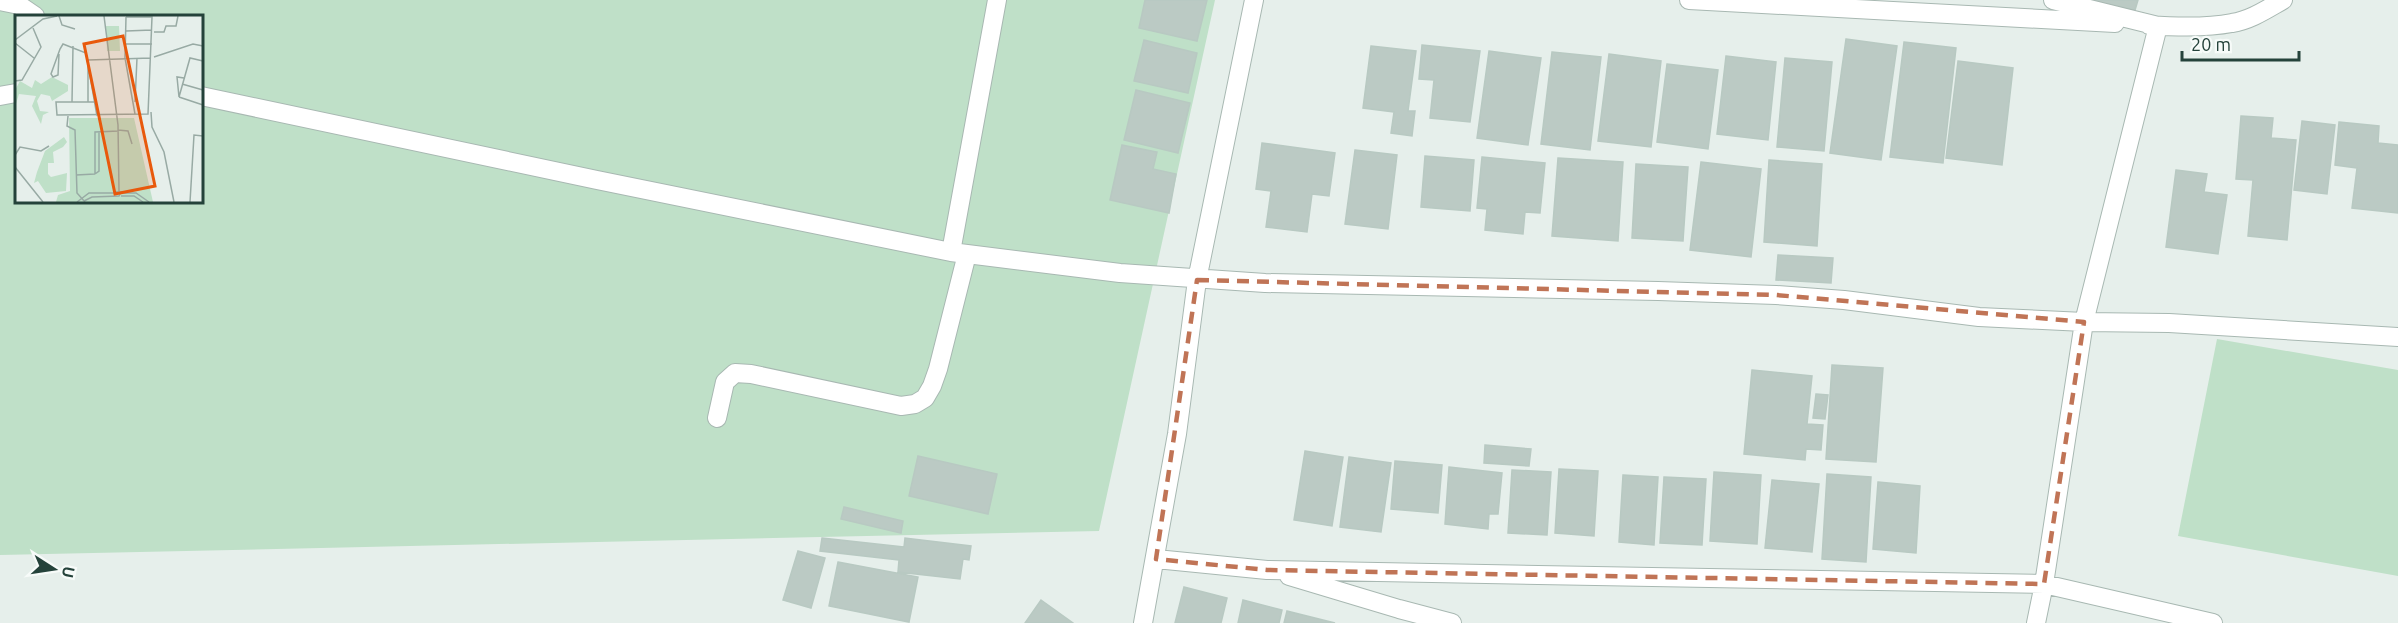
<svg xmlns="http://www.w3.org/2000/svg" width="2398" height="623" viewBox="0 0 2398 623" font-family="Ubuntu,sans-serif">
  <rect width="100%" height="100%" fill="#e6efeb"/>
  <!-- green -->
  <path fill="#bfe0c8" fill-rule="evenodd" d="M0 0H1215L1099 531 0 555ZM16 16H201V201H16Z
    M2217 339 2398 370V576L2178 536Z"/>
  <!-- building -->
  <path fill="#bbcac4" stroke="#b8c9c2" stroke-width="1.5" d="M1145 0H1207L1197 41 1139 28Z
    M2089 0H2138L2135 10Z
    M1846 39 1897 46 1881 160 1830 153Z
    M1144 40 1197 53 1188 93 1134 81Z
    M1904 42 1956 48 1943 163 1890 157Z
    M1422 45 1480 51 1470 122 1430 118 1434 80 1419 79Z
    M1371 46 1416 51 1408 111H1415L1412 136 1391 133 1394 112 1363 108Z
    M1489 51 1541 58 1528 145 1477 138Z
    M1552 52 1601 57 1590 150 1541 144Z
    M1609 54 1661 61 1651 147 1598 141Z
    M1726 56 1776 62 1768 140 1717 134Z
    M1785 58 1832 62 1824 151 1777 147Z
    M1958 61 2013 68 2002 165 1946 158Z
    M1667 64 1718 70 1708 149 1657 142Z
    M1136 90 1190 103 1178 153 1124 140Z
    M2241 116 2273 118 2271 138 2296 140 2287 240 2248 236 2253 180 2236 179Z
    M2302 121 2335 125 2327 194 2294 190Z
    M2339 122 2379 126 2378 143 2398 145V213L2352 208 2357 168 2335 165Z
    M1262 143 1335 153 1329 196 1312 194 1307 232 1266 227 1271 191 1256 189Z
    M1122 145 1157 152 1153 169 1176 174 1169 213 1110 200Z
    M1355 150 1397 155 1388 229 1345 224Z
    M1425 156 1474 160 1470 211 1421 207Z
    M1482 157 1545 163 1540 213 1525 212 1523 234 1485 230 1487 209 1477 208Z
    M1558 158 1623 162 1618 241 1552 236Z
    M1769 160 1822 164 1817 246 1764 242Z
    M1701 162 1761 169 1751 257 1690 250Z
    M1636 164 1688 167 1683 241 1632 238Z
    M2176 170 2207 174 2204 192 2227 195 2218 254 2166 247Z
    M1778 255 1833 258 1831 283 1776 280Z
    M1832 365 1883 368 1876 462 1826 459Z
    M1752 370 1812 376 1807 424 1823 425 1821 450 1806 449 1805 460 1744 454Z
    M1816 394 1828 395 1825 419 1813 418Z
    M1485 445 1531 449 1529 466 1484 463Z
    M1305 451 1343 457 1332 526 1294 520Z
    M918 456 997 474 988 514 909 496Z
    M1349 457 1391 463 1381 532 1340 527Z
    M1395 461 1442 465 1438 513 1391 509Z
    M1449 467 1502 473 1498 514H1489L1488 529 1445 524Z
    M1559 469 1598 471 1594 536 1555 533Z
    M1512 470 1551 472 1547 535 1508 533Z
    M1714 472 1761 475 1757 544 1710 541Z
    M1827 474 1871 477 1866 562 1822 559Z
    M1623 475 1658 477 1654 545 1619 542Z
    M1664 477 1706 479 1702 545 1660 543Z
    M1772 480 1819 484 1812 552 1765 548Z
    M1878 482 1920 486 1916 553 1873 549Z
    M844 507 903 521 901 533 841 519Z
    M822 538 904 547 905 538 971 546 969 560 963 559 960 579 898 572 899 560 820 551Z
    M798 551 825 558 811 608 783 600Z
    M838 562 918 577 909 622 829 606Z
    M1184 587 1227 598 1221 623H1175Z
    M1041 600 1073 623H1025Z
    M1243 600 1282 610 1279 623H1238Z
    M1287 611 1335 623H1284Z"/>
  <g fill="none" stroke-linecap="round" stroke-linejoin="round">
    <!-- minor casing -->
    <g stroke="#a8b8b2" stroke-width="20">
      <path id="minor" d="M1689 0 2115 23
        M0 1 19 5 35 16
        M2149 25C2176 27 2206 28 2232 23 2251 20 2267 9 2283 0
        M0 96 16 93
        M201 96 597 180 951 252 1120 273 1265 283 1658 291 1776 295 1844 300 1979 317 2084 322 2169 323 2398 337
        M951 252 997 0
        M717 418 725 382 735 373 751 374 901 406 915 404 925 398 932 386 938 369 967 254
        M1156 559 1267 570 2044 584 2213 623
        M1289 576 1399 609 1452 623
        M1143 623 1177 434 1197 280 1254 0
        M2036 623 2044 584 2084 322 2158 26 2053 0"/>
    </g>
    <!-- minor -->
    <use href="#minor" stroke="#fff" stroke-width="18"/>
  </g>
  <!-- marked area -->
  <path fill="none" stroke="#c07456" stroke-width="4.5" stroke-dasharray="12 8" stroke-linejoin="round" d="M1197 280 1776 295 2084 322 2044 584 1267 570 1156 559Z"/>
  <!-- overview -->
  <g transform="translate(15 15)">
    <rect width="188" height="188" fill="#e6efeb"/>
    <path d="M91 11H104L105 36H92ZM37 62 53 70V76L37 86 35 81 26 79 22 86 25 96 34 97 28 100 26 109 17 91 21 81 4 79 0 92V75L5 66 17 73 20 65 26 69ZM54 103H119L138 187H41L43 180 55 176ZM49 122 52 127 48 132 38 137 39 148H33V159L36 162 52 158 51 176 31 178 23 166 19 168 22 157 30 136Z" fill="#bfe0c8"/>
    <path fill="none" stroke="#98aaa4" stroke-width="1.5" d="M44 1 47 10 60 14M89 1 103 110 104 176M111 2 110 43 120 99M111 16 137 15M139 17H149L151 11H161L163 1M0 25 28 4 42 1M0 28 19 43M110 29H137M58 31 57 87H41L42 100 133 99 137 2H111M44 39 43 60 38 62 36 59 45 34 48 29 71 38 82 101M139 42 178 29 188 31M73 45 136 43M0 66 7 65 26 32 18 13M167 69 188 75M164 82 175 43 188 46M164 82 162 62 169 63M164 82 188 90M57 87H80M73 87V51M120 87 122 43M136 97 137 112 149 137 159 187M53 101 52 111 60 115 62 178 70 187M103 115 113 116 117 129M0 140 5 132 26 136 34 131M0 152 28 187M80 159V117L104 116M80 159 84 156V117M61 160 80 159M106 178H121L134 187M106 181H119L128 187M69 186 77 182 104 181 106 177H101V180M62 187 74 178H100M175 187 179 120 188 121"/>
    <path fill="#e8590c" fill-opacity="0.15" stroke="#e8590c" stroke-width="3" d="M108 21 140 171 100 179 69 29Z"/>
    <rect width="188" height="188" fill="none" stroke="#24423a" stroke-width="3"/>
  </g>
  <!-- north arrow -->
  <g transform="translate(54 569) rotate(102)" stroke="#f7fbf9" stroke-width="4.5" paint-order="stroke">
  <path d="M0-4.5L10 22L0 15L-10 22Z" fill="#24423a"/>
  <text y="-9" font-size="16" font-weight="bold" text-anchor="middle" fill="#24423a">U</text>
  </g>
  <!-- scale -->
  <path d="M2182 51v9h117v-9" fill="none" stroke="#24423a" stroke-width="3"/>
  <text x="2191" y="51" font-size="18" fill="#24423a" stroke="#f7fbf9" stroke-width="4.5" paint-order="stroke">20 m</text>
</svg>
